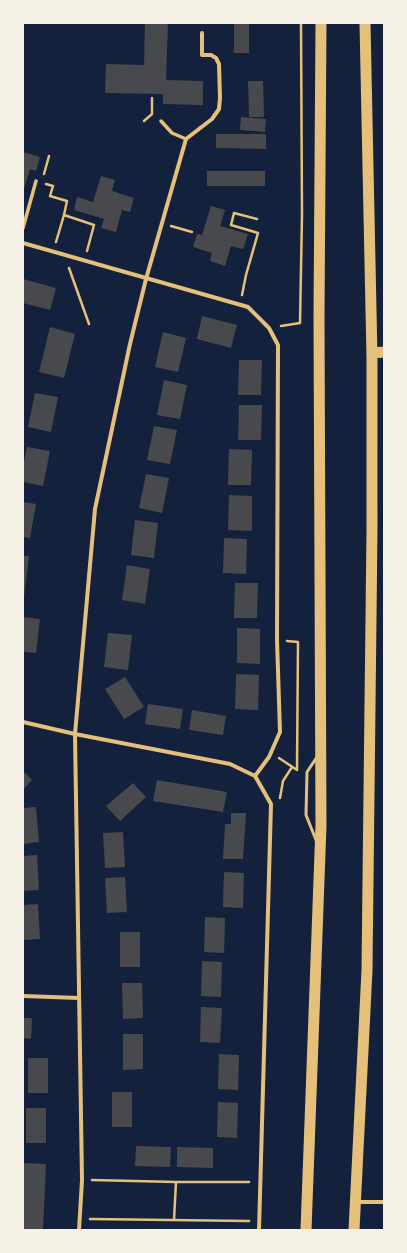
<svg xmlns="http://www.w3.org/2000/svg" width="407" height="1253" viewBox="0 0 407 1253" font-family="Arial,sans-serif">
  <rect width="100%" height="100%" fill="#14213d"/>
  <!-- building -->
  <path fill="#48494c" d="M145 23H168L166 80 203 81V105L163 104V94L105 93 106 64 144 65Z
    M249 23V53H234V24Z
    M248 81H263L264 117H249Z
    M241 117 266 119 265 132 240 130Z
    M216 134H266V149L216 148Z
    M23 152 40 157 36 171 30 169 23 192Z
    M207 171H265V186H207Z
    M101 176 115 180 112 191 134 198 130 212 122 210 116 232 101 228 104 219 74 210 77 197 93 202Z
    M211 206 225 210 220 226 248 234 243 249 231 246 225 266 210 261 212 253 193 247 197 234 202 235Z
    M23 279 56 288 50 310 23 303Z
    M202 316 237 325 231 348 197 339Z
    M50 327 75 334 64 378 39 372Z
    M163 332 186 338 178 372 155 367Z
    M239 360H262L261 395H238Z
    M164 380 187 385 180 419 157 415Z
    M35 393 58 397 51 432 28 427Z
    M239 405H262L261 440H238Z
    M154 426 177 430 170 464 147 460Z
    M27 447 50 451 43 486 23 482V466Z
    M229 449 252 450 251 485H228Z
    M146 474 169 478 162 513 139 508Z
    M229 495 252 496V531L228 530Z
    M23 502 36 504 30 538 23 537Z
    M135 520 158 523 154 558 131 555Z
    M224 538 247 539 246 574 223 573Z
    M23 556H29L24 597H23Z
    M127 565 150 569 145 604 122 600Z
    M235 583H258L257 618H234Z
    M23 617 40 619 36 653 23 652Z
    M237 628 260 629V664L237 663Z
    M108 633 132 635 128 670 104 667Z
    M236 674 259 675 258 710 235 709Z
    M125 677 144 707 124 719 105 689Z
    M148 704 183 709 180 729 145 724Z
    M192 710 226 716 223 735 189 730Z
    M23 771 32 780 23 790Z
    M157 780 227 792 223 812 153 801Z
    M133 783 146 797 120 821 106 806Z
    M36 807 39 842 23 844V808Z
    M231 813H246L243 859H223L225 824H231Z
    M123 832 125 867 105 868 103 833Z
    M37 855 39 890 23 891V856Z
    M224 872 244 873 243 908 223 907Z
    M125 877 127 912 107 913 105 878Z
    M38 904 40 939 23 940V905Z
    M205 917 225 918 224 953 204 952Z
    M120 932H140V967H120Z
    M202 961 222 962 221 997 201 996Z
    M122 983H142L143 1018 123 1019Z
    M201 1007 222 1008 220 1043 200 1042Z
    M23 1018H32L31 1039 23 1038Z
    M123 1034H143V1069L123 1070Z
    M219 1054 239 1055 238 1090 218 1089Z
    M28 1058H48V1093H28Z
    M112 1092H132V1127H112Z
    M218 1102 238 1103 237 1138 217 1137Z
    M26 1108H46V1143H26Z
    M136 1146 171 1147 170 1167 135 1166Z
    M177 1147 213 1148V1168L177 1167Z
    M24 1163 46 1164 43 1230H23Z"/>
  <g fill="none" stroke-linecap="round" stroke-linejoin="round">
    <!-- path -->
    <path stroke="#e5c07b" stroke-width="2.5" d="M144 121 152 114V98
      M44 174 49 156
      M46 184 53 186 50 196 67 201 64 215
      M171 226 192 232
      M56 242 64 215 94 225 87 251
      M69 268 89 324
      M242 295 246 275 258 233 231 225 234 213 257 219
      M281 326 300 323 302 215 301 23
      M279 758 297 770 298 642 287 641
      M280 798 283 781 292 767
      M92 1180 176 1182H249
      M90 1219 249 1221
      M174 1220 176 1182"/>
    <!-- service -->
    <path stroke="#e5c07b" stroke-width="3" d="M316 840 306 815 307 772 317 757"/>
    <!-- pedestrian -->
    <path stroke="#e5c07b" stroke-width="3.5" d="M161 121 172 133 186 139
      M23 228 36 181"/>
    <!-- minor -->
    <path stroke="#e5c07b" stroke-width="4" d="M23 243 248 307 269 328 278 345 277 640 280 732 269 757 255 776
      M23 722 75 734 230 764 255 776 271 804 259 1230
      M23 996 79 998
      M356 1202H384
      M79 1230 82 1180 75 734 95 509 130 344 146 279 186 139 212 119 219 109 220 98 219 64 216 58 211 55H202V33"/>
    <!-- trunk -->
    <path stroke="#e5c07b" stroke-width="11" d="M372 353 384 352
      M306 1230 321 826 319 317 321 23
      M354 1230 367 970 372 530V358L365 23"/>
  </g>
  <!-- border -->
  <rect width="407" height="1253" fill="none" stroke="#f6f1e7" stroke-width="48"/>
</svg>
